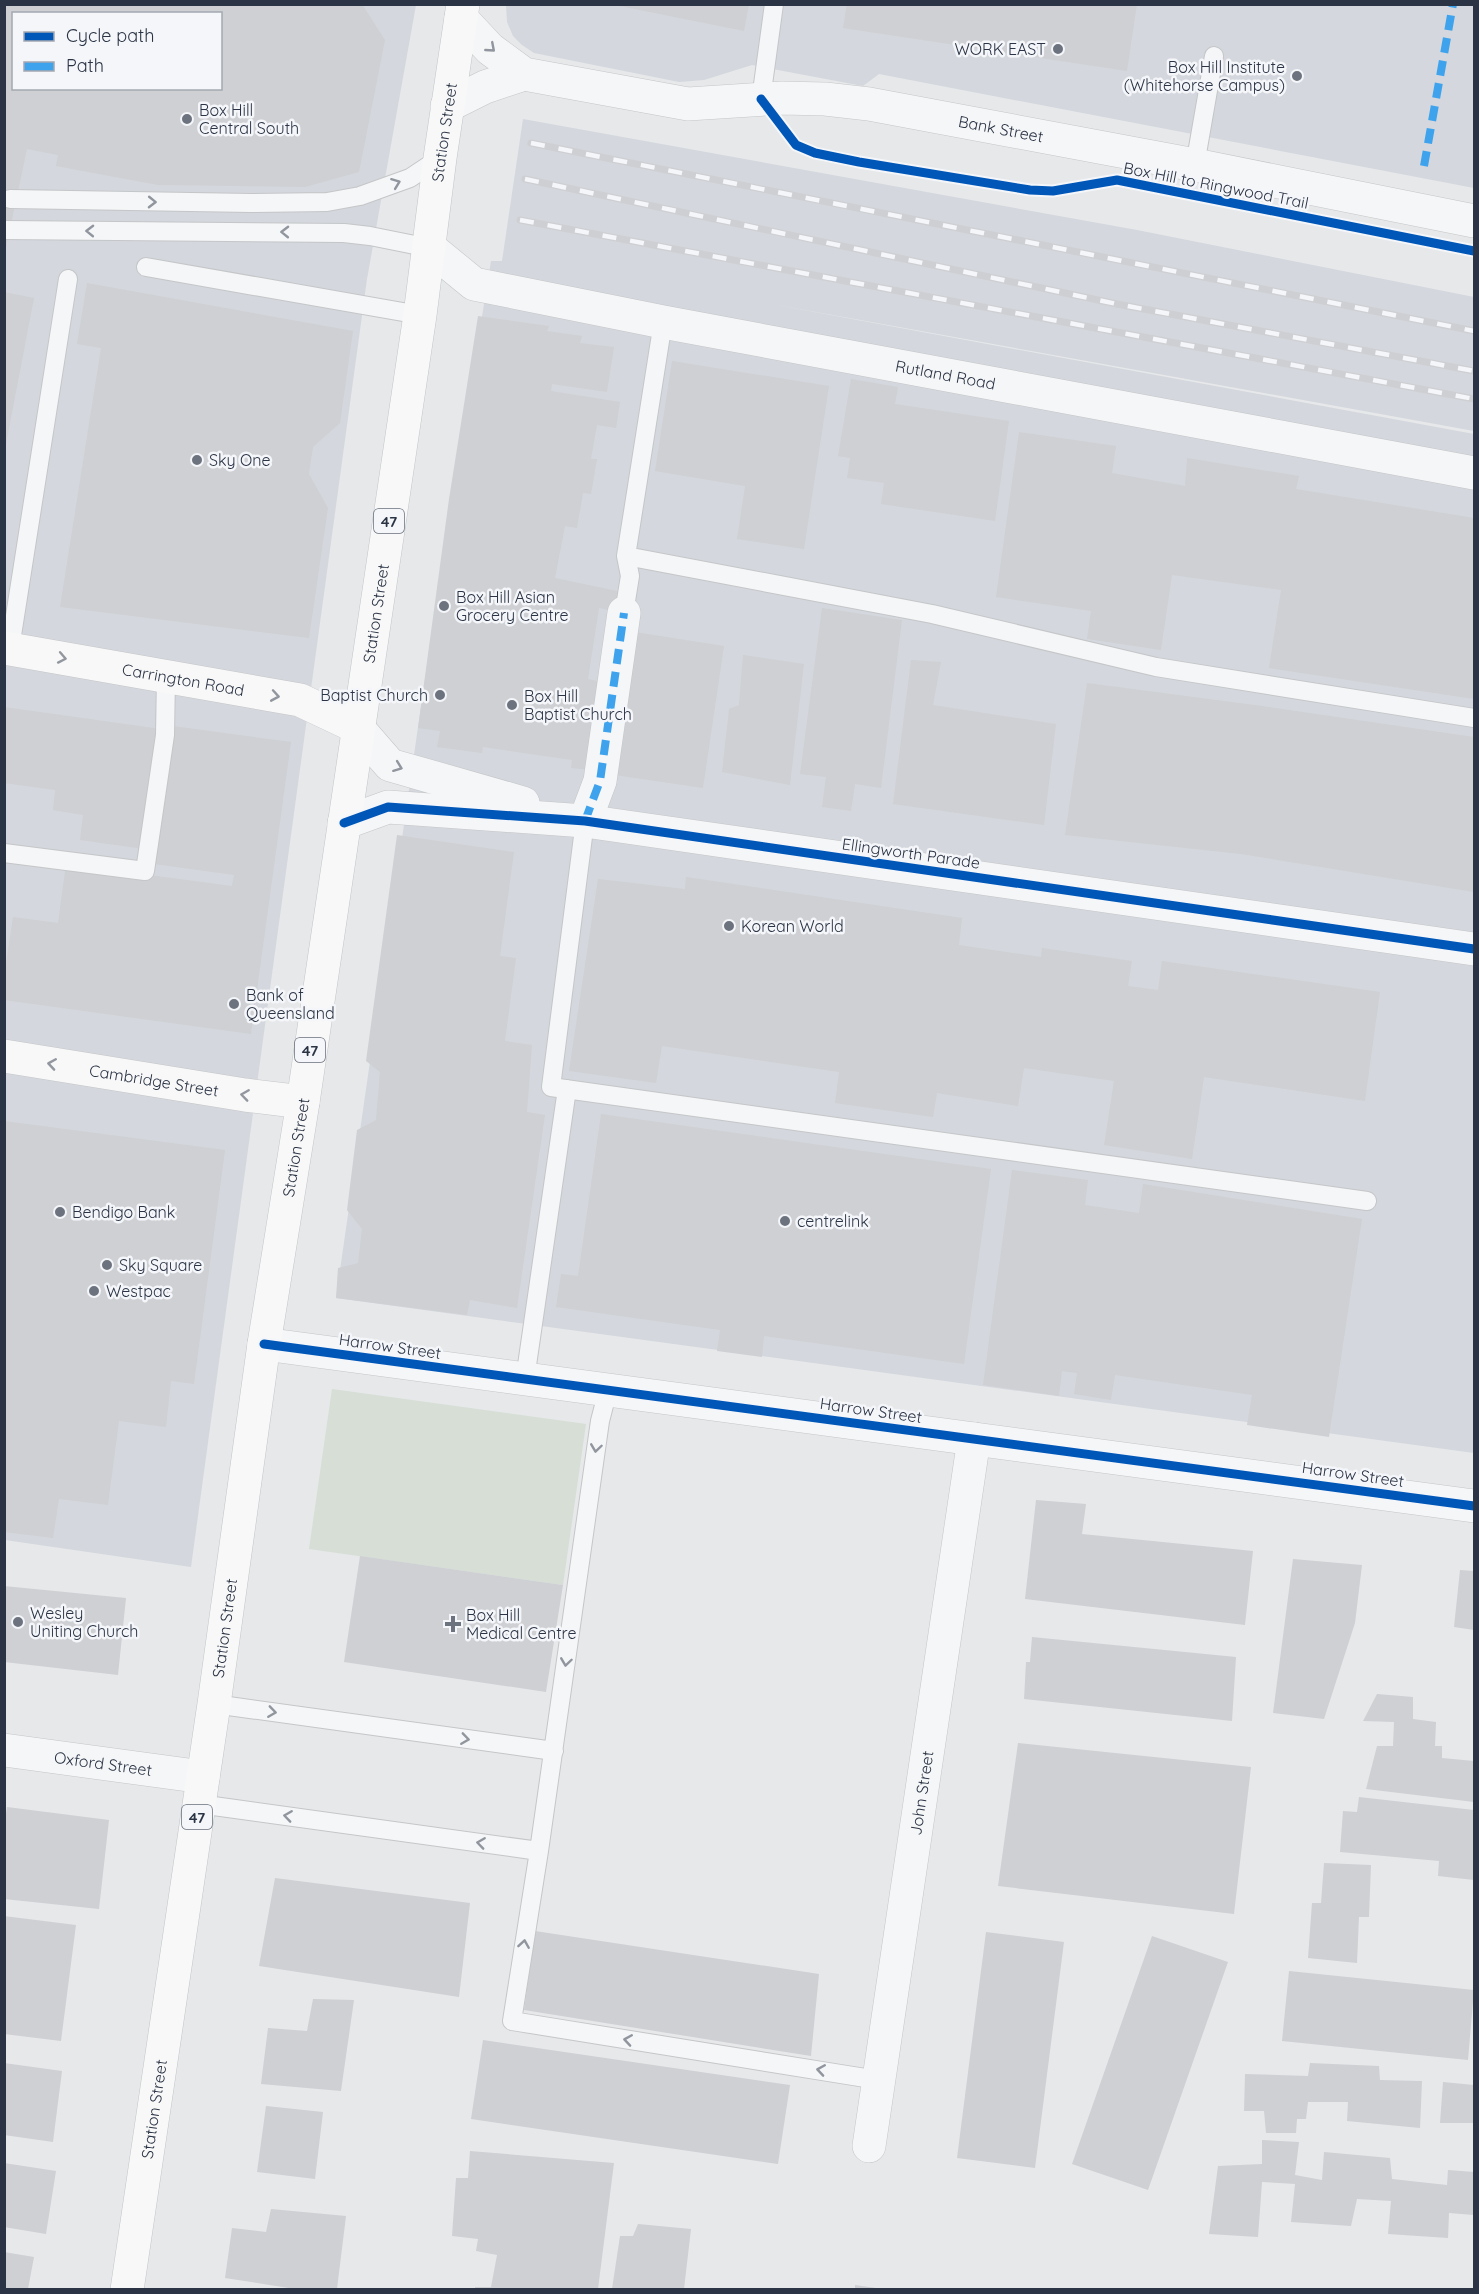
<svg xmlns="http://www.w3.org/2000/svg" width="1479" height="2294" viewBox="0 0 1479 2294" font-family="Quicksand,sans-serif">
  <rect width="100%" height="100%" fill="#e6e8ea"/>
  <!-- built -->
  <path fill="#d4d7dd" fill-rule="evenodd" d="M5 5H416L367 279 191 1567 5 1540ZM14 14H220V88H14Z
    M506 5H1474V188L879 74 863 86 752 65 704 80 679 82 534 53 522 45 513 36 507 22Z
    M523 119 1137 230 1474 297V431L766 303 1474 434V1453L336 1298 439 581 491 261H502Z"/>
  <!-- green -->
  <path fill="#d6ded6" d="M332 1389 586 1424 563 1585 309 1549Z"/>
  <!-- building -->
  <path fill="#ced0d3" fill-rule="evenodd" d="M4 4H362L385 40 359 172 305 187 158 185 56 166 58 155 27 149 4 257ZM14 14H220V88H14Z
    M610 4H749L744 31Z
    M847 4H1137L1127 71 843 28Z
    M87 283 353 331 340 423 313 447 309 474 328 508 309 638 60 607 101 348 77 344Z
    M4 292 34 298 6 444H4Z
    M478 316 549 326 547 331 582 336 580 343 614 347 607 392 552 384 551 391 620 402 616 428 597 425 591 459H597L591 494 583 493 577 528 565 526 555 578 617 591 615 611 599 608 588 679 606 683 593 770 571 768 572 760 483 747 482 753 437 747 440 731 418 728 449 499Z
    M672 361 829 386 804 549 737 539 745 486 655 471Z
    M851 379 898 387 895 404 1009 421 995 521 881 504 884 483 847 478 850 458 838 456Z
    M1019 432 1116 446 1112 473 1185 486 1187 458 1299 476 1296 489 1474 518V699L1269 668 1281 590 1172 575 1161 650 1087 639 1091 611 996 597Z
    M822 608 902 620 881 788 855 784 851 811 822 807 826 777 800 774Z
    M628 631 724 646 703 788 608 774Z
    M743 655 804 664 790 785 722 772 729 709 739 705Z
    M911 660 941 662 933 705 1056 724 1044 825 893 804Z
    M1087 683 1262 706 1474 737V892L1241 854 1065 835Z
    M4 707 161 729 144 849 80 840 83 815 53 810 55 790 4 783Z
    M173 726 291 742 251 1034 4 1000V976L13 917 58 923 66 864 232 886 234 875 154 864Z
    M397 835 514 852 500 956 516 958 505 1041 532 1045 527 1112 545 1115 517 1308 470 1300 467 1315 336 1298 338 1268 358 1263 362 1229 347 1210 357 1130 376 1120 380 1072 366 1061Z
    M686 877 962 918 959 945 1041 957 1042 948 1132 961 1128 986 1158 990 1162 961 1380 992 1365 1101 1204 1077 1192 1159 1104 1145 1114 1081 1024 1068 1018 1106 937 1093 933 1117 835 1103 839 1072 662 1046 656 1083 569 1071 598 879 685 889Z
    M601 1114 991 1169 964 1364 764 1336 762 1357 717 1351 720 1330 556 1307 561 1274 578 1276Z
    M4 1121 225 1150 194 1384 171 1381 166 1427 119 1421 108 1505 59 1499 53 1538 4 1532Z
    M1012 1170 1088 1180 1085 1205 1139 1213 1143 1184 1362 1219 1329 1437 1247 1425 1252 1395 1115 1375 1111 1400 1074 1394 1077 1373 1062 1371 1059 1396 983 1385Z
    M1036 1500 1086 1504 1082 1534 1253 1551 1245 1625 1025 1599Z
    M360 1556 563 1585 546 1692 344 1662Z
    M1293 1559 1362 1565 1355 1623 1324 1719 1273 1713Z
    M1460 1570 1474 1571V1630L1454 1627Z
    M4 1586 126 1598 118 1675 4 1662Z
    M1032 1637 1236 1657 1232 1721 1024 1699 1026 1662H1030Z
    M1377 1694 1413 1697V1719L1436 1722 1435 1746H1442V1758L1474 1761V1802L1366 1789 1377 1746H1393L1394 1722 1363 1721Z
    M1018 1743 1251 1767 1234 1914 998 1886Z
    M1359 1797 1474 1810V1880L1438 1876 1439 1861 1340 1852 1343 1811 1357 1812Z
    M7 1807 109 1820 99 1909 4 1899V1827Z
    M1324 1863 1371 1865 1369 1917H1359L1357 1963 1308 1958 1312 1903H1321Z
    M275 1878 470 1903 459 1997 259 1966Z
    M4 1916 76 1925 61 2041 4 2034Z
    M535 1931 819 1974 811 2056 524 2010Z
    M986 1932 1064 1942 1035 2168 957 2158Z
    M1152 1936 1228 1962 1148 2190 1072 2164Z
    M1289 1971 1474 1990 1468 2060 1282 2041Z
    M313 1999 354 2000 341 2091 261 2084 268 2028 307 2031Z
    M483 2040 790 2085 778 2164 471 2119Z
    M4 2063 62 2071 53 2142 4 2135Z
    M1310 2063 1379 2066 1380 2080 1422 2081 1420 2128 1347 2121 1348 2102H1308L1306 2119H1297L1296 2133H1266L1264 2111H1244L1245 2074 1308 2076Z
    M1443 2082 1474 2085V2123H1440Z
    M266 2106 323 2112 315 2179 257 2172Z
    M1262 2140 1299 2142 1295 2175 1322 2180 1324 2152 1390 2158 1392 2179 1447 2185 1448 2170 1474 2172V2215L1449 2213 1448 2238 1388 2234 1391 2201 1357 2199 1351 2226 1291 2222 1295 2184 1262 2182 1258 2237 1209 2234 1218 2166 1262 2164Z
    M470 2151 614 2163 598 2289H475V2287H491L497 2255 476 2251 478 2239 452 2236 456 2178H468Z
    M4 2163 56 2171 46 2234 4 2227Z
    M271 2209 346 2216 337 2289H295L225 2278 232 2228 266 2232Z
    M638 2224 691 2229 684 2289H612L620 2236H633Z
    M4 2252 34 2257 28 2289H4Z
    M855 2285 876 2288V2289H855Z"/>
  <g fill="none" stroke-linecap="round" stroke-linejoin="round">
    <!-- lane casing -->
    <g stroke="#c4c6c8" stroke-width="20">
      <path id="lane" d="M761 99 774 4
        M1195 165 1214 56
        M10 199 251 203 327 202 360 196 410 178 440 158
        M4 230 344 233 370 236 430 248
        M146 267 420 315
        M626 556 932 614 1156 667 1474 718
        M624 613 630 576 626 556 663 322
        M10 648 68 279
        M585 821 551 1087 1367 1201
        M4 853 145 871 165 735 166 677
        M525 1379 567 1089
        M608 1390 600 1421 539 1851 512 2021 878 2080
        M214 1704 554 1751
        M199 1804 539 1851"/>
    </g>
    <!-- street casing -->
    <g stroke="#c4c6c8" stroke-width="34">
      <g id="street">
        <path id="s1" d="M461 18 490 49 524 74 688 104 782 98 825 99 869 104 1195 165 1474 221"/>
        <path d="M447 106 485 87 524 74"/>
        <path id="s2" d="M430 248 474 284 663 322 1474 473"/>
        <path d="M357 727 390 765 523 803"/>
        <path d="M585 821 600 781 624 613"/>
        <path d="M344 823 388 807 585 821 1474 949"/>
        <path d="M264 1344 1474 1506"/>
        <path id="s3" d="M4 1750 203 1777"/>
        <path id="s4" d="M869 2146 974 1439"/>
      </g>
    </g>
    <!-- secondary casing -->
    <g stroke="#c4c6c8" stroke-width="34">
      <g id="secondary">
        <path id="s5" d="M4 648 300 700 357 727"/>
        <path id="s6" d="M4 1056 245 1095 303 1102"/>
      </g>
    </g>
    <!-- primary casing -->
    <g stroke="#c2c5c8" stroke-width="34">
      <g id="primary">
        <path id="s7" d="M127 2290 214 1704 264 1344 303 1102 420 315 440 158 463 4"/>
      </g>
    </g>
    <!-- lane -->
    <use href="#lane" stroke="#f5f6f7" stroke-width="18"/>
    <!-- street -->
    <use href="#street" stroke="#f5f6f7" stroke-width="33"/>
    <!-- secondary -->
    <use href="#secondary" stroke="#f8f8f8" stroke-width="33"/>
    <!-- primary -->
    <use href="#primary" stroke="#f8f8f8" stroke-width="33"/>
    <!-- rail casing -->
    <g stroke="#cecfd2" stroke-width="7">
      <path id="rail" d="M531 143 1474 331
        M525 179 1117 304 1474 371
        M520 220 1474 399"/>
    </g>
    <!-- rail -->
    <use href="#rail" stroke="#f4f6f9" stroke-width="4.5" stroke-dasharray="14" stroke-linecap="butt"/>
    <!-- quiet -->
    <path stroke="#3ea3ec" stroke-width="8" stroke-dasharray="15 8" stroke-linecap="butt" d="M1424 166 1453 4
      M585 821 600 781 624 613"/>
    <!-- cycleway casing -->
    <g stroke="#f4f6f9" stroke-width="13">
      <path id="cycleway" d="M761 99 796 145 815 153 859 162 1030 190 1053 191 1117 180 1474 251
        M344 823 388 807 585 821 1474 949
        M264 1344 1474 1506"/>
    </g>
    <!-- cycleway -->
    <use href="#cycleway" stroke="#0057b8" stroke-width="9"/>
  </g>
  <!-- one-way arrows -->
  <defs><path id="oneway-chevron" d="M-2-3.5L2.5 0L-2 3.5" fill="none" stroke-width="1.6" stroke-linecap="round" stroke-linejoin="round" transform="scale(1.5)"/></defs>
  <g stroke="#90959e">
    <use href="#oneway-chevron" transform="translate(491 48) rotate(41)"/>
    <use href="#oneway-chevron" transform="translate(396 183) rotate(-21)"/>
    <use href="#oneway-chevron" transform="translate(152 202) rotate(1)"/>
    <use href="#oneway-chevron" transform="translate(90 231) rotate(-179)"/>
    <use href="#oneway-chevron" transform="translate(285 232) rotate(-179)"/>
    <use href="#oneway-chevron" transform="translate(398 767) rotate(21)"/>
    <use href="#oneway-chevron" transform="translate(596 1448) rotate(98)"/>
    <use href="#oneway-chevron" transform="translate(566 1662) rotate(98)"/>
    <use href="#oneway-chevron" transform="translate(272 1712) rotate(8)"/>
    <use href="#oneway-chevron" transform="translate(465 1739) rotate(8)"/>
    <use href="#oneway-chevron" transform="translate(288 1816) rotate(-172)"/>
    <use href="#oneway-chevron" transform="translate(481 1843) rotate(-172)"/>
    <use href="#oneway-chevron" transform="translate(524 1944) rotate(-81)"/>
    <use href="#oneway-chevron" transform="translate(628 2040) rotate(-171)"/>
    <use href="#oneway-chevron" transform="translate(821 2070) rotate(-171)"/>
  </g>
  <g stroke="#92969e">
    <use href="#oneway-chevron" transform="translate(62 658) rotate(11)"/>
    <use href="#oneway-chevron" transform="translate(275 696) rotate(10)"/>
    <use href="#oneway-chevron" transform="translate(52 1064) rotate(-171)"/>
    <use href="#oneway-chevron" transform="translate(245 1095) rotate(-172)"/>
  </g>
  <!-- markers -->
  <g fill="#6c737f" stroke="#f4f6f9" stroke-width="2">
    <circle cx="1058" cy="49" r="6"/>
    <circle cx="1297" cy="76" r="6"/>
    <circle cx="187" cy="119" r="6"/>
    <circle cx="197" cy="460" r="6"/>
    <circle cx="444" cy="606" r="6"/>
    <circle cx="440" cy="695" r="6"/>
    <circle cx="512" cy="705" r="6"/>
    <circle cx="729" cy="926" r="6"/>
    <circle cx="234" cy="1004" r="6"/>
    <circle cx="60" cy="1212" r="6"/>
    <circle cx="785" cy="1221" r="6"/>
    <circle cx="107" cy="1265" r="6"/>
    <circle cx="94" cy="1291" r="6"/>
    <circle cx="18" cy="1622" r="6"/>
    <path d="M450 1615h6v6h6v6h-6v6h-6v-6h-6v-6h6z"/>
  </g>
  <g text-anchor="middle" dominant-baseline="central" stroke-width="5" stroke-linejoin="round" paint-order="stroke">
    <!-- shield labels -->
    <g fill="#f4f6f9" stroke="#676e7b" stroke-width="1.5">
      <rect x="374" y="509" width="30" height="24" rx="4.5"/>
      <rect x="295" y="1038" width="30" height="24" rx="4.5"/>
      <rect x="182" y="1805" width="30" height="24" rx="4.5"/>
    </g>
    <g font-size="15" font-weight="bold" fill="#2b3445">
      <text x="389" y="521">47</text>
      <text x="310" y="1050">47</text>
      <text x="197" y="1817">47</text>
    </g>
    <!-- poi labels -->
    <g font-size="16" fill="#2b3445" stroke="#f4f6f9" text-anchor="start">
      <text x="1046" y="49" text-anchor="end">WORK EAST</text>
      <text x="1285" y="67" text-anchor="end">Box Hill Institute<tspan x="1285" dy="18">(Whitehorse Campus)</tspan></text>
      <text x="199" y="110">Box Hill<tspan x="199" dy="18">Central South</tspan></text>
      <text x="209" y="460">Sky One</text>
      <text x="456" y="597">Box Hill Asian<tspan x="456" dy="18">Grocery Centre</tspan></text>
      <text x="428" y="695" text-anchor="end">Baptist Church</text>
      <text x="524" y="696">Box Hill<tspan x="524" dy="18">Baptist Church</tspan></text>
      <text x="741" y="926">Korean World</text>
      <text x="246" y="995">Bank of<tspan x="246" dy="18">Queensland</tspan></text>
      <text x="72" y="1212">Bendigo Bank</text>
      <text x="797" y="1221">centrelink</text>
      <text x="119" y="1265">Sky Square</text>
      <text x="106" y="1291">Westpac</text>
      <text x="30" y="1613">Wesley<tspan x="30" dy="18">Uniting Church</tspan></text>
      <text x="466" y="1615">Box Hill<tspan x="466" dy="18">Medical Centre</tspan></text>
    </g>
    <!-- street labels -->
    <g font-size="16" fill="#2b3445" stroke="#f4f6f9">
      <text stroke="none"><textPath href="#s1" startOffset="567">Bank Street</textPath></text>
      <text stroke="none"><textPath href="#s7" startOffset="2181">Station Street</textPath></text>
      <text transform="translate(1216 185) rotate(11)">Box Hill to Ringwood Trail</text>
      <text stroke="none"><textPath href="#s2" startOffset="537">Rutland Road</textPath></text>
      <text stroke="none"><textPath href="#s7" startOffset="1695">Station Street</textPath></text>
      <text stroke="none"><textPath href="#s5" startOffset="182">Carrington Road</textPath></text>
      <text transform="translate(911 853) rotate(8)">Ellingworth Parade</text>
      <text stroke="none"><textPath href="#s6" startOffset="152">Cambridge Street</textPath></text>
      <text stroke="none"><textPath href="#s7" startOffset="1155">Station Street</textPath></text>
      <text transform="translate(390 1346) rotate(8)">Harrow Street</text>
      <text transform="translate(871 1410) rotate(8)">Harrow Street</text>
      <text transform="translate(1353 1474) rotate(8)">Harrow Street</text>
      <text stroke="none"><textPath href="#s7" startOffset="669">Station Street</textPath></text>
      <text stroke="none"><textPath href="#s3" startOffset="100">Oxford Street</textPath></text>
      <text stroke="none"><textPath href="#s4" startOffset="357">John Street</textPath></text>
      <text stroke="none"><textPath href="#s7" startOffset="183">Station Street</textPath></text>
    </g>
  </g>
  <!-- border -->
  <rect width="1479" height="2294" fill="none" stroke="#2b3445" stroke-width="12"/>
  <!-- legend -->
  <rect x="12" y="12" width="210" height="78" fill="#f4f6f9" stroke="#a4a8b1" stroke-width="1.5"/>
  <rect x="24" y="32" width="30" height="9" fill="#0057b8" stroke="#a4a8b1" stroke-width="1.5"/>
  <text x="66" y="42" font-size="18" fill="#2b3445">Cycle path</text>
  <rect x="24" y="62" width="30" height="9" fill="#3ea3ec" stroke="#a4a8b1" stroke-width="1.5"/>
  <text x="66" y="72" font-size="18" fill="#2b3445">Path</text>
</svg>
